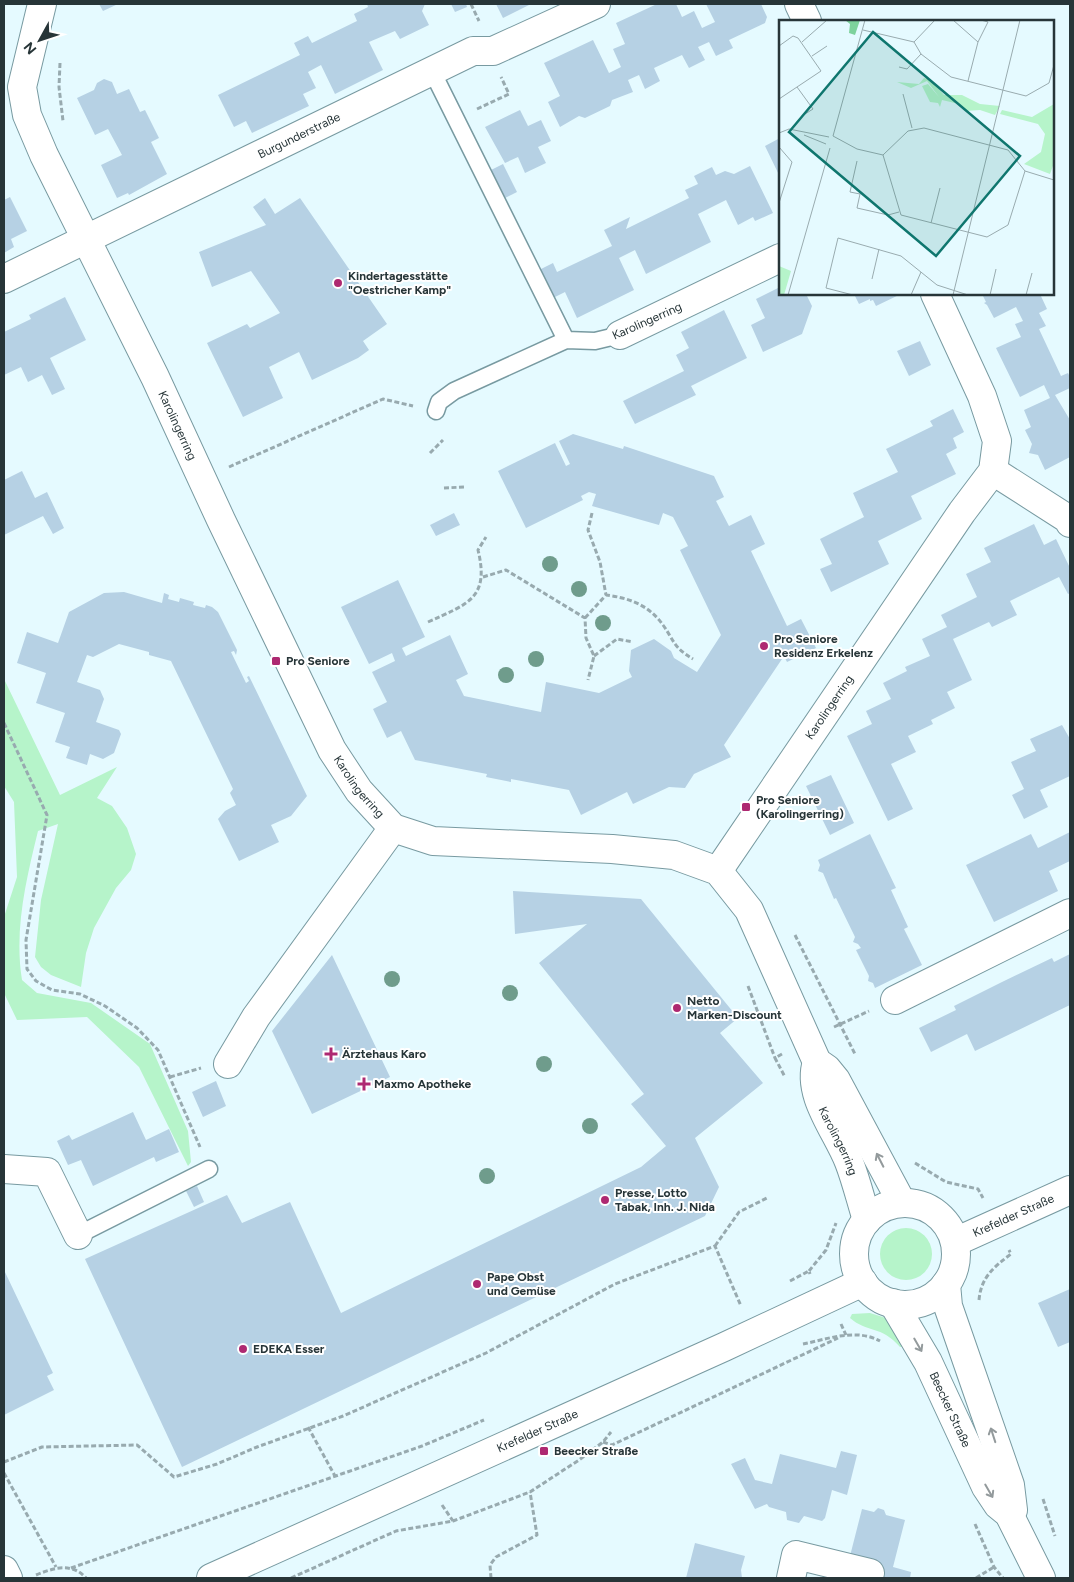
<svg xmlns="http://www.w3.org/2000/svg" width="1074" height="1582" viewBox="0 0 1074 1582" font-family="Figtree,sans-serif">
  <rect width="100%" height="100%" fill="#e5faff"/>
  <!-- green -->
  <path fill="#b6f4ca" d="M4 679 60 795 117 767 97 798 112 806 127 828 136 854 131 870 116 888 94 928 86 953 81 987 51 975 41 967 35 957 41 900 58 824 38 831C26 880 14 930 22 980L37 993 91 1003 150 1044 188 1131 191 1162 188 1166 139 1067 87 1017 17 1020 4 993V917L17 877 14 802 4 786Z
    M880 1254a26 26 0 1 1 52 0a26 26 0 1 1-52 0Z
    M870 1313 886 1318 906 1346 900 1347C881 1325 867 1333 850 1318L852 1314Z"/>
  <!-- building -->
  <path fill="#b6d1e4" d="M99 4H118L103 11Z
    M367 4H425L422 11 429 25 400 39 395 31 369 42 383 70 335 94 321 65 308 72 316 88 303 94 309 106 252 133 246 121 234 127 218 95 300 55 294 43 308 36 312 43 357 21 354 14 368 7Z
    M451 4H466L467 7 455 12Z
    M496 4H531L503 18Z
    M657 4H676L682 17 694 11 702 28 715 22 706 4H761L767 17 765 23 729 40 733 48 716 56 709 42 698 47 705 60 689 68 682 55 669 61 654 68 660 81 645 89 639 75 628 80 633 92 612 100 610 106 585 118 579 116 560 127 548 102 560 96 544 63 593 40 609 73 621 67 613 49 625 44 616 23Z
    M104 79 112 82 117 94 129 89 140 112 145 110 159 138 151 142 167 174 129 195 128 193 117 198 101 165 122 155 108 129 95 135 77 98 94 90 97 83Z
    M520 110 528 126 541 120 551 141 538 147 546 163 525 173 518 157 505 163 485 127Z
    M780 138V177L765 146Z
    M503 164 517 192 505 198 491 170Z
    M750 166 773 213 755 221 753 217 738 225 726 200 698 214 711 242 646 274 635 250 619 258 634 290 577 318 565 292 553 298 539 270 553 263 557 272 612 246 604 230 630 217 626 229 689 198 685 190 698 184 694 176 712 167 716 175 725 171 734 174Z
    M10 197 27 231 11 239 14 247 4 253V200Z
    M265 198 275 214 300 198 387 324 363 341 369 350 358 358 312 380 299 352 269 367 283 398 243 417 207 343 247 324 250 328 280 313 251 271 212 287 199 252 266 225 253 207Z
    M780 287V294H806L812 306 802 334 763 352 751 325 765 318 756 299Z
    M854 294H901L876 306 873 300 870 301V299L859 304Z
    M982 294H1040L1047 309 1039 313 1046 326 1039 329 1061 376 1068 373 1070 377V388L1055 395 1070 420V457L1045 470 1038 455 1029 453 1032 444 1025 430 1031 427 1024 410 1050 398 1044 385 1020 397 996 348 1021 337 1015 324 1023 321 1016 307 994 318 987 305 984 303 986 302Z
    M65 297 86 340 50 358 65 389 52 395 42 375 28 382 21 367 4 375V332L31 319 29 315Z
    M724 310 747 358 691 386 696 395 635 424 623 401 684 371 676 355 689 348 681 332Z
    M920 341 931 365 909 376 897 351Z
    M953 409 964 432 953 438 957 448 946 454 956 474 911 496 922 519 878 541 889 564 831 592 820 569 832 564 820 539 864 517 853 493 898 472 886 449 933 426 930 421Z
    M573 434 623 449 624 446 714 476 724 497 716 501 729 526 751 515 765 544 751 551 787 626 801 619 816 648 787 662 784 656 724 745 731 757 694 774 685 788 669 787 633 804 627 792 581 815 569 790 511 779V782L486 777 487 774 415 760 401 731 387 738 373 709 387 702 372 672 395 661 392 653 369 664 341 607 398 580 425 637 402 648 406 656 450 635 468 674 456 680 464 696 541 712 546 682 599 693 632 677 629 671 631 650 654 639 671 651 674 658 697 672 721 635 680 550 688 546 673 517 663 513 659 525 592 506 596 494 589 492 581 496 583 500 526 528 498 471 555 443 566 466 570 464 559 441Z
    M22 471 35 498 47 492 64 528 53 534 43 516 4 535V480Z
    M454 513 460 525 436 536 430 525Z
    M1034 524 1044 545 1056 539 1070 568V593L1068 594 1059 577 1010 601 1017 615 992 627 989 622 953 639 972 680 947 692 955 708 931 720 933 724 908 736 916 752 891 764 913 809 888 821 847 736 872 724 866 711 891 699 883 683 907 671 905 667 930 656 922 639 947 627 941 615 977 597 966 574 991 562 984 548Z
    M124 592 162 603 164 593 169 595 168 599 179 602 180 598 194 602 193 605 205 608 206 605 212 607 218 612 237 650 236 655 234 651 231 652 246 683 249 681 247 677 249 676 307 796 291 816 271 825 279 842 239 861 218 819 225 811 236 805 230 793 233 789 171 661 149 655V652L119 644 93 657 87 655 77 682 100 690 104 699 96 722 119 730 121 734 114 753 103 759 90 754 87 765 66 758 70 747 55 742 65 713 36 703 46 673 17 663 27 632 58 643 69 612 104 593Z
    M1062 725 1070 739V776L1040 790 1048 807 1024 819 1012 795 1024 789 1011 762 1036 751 1030 739Z
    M831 775 854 823 830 835 806 786Z
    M1070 832V861L1049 871 1058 891 994 922 966 865 1031 834 1038 848Z
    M870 834 896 888 891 890 908 927 904 929 922 965 875 988 873 983 868 981 869 976 856 950 861 948 858 944 853 942 855 937 836 898 834 899 823 873 818 871 820 865 818 860Z
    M513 891 641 899 738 1018 720 1033 763 1083 695 1138 719 1187 705 1216 182 1467 85 1259 227 1195 242 1223 290 1202 341 1313 641 1167 666 1146 631 1104 644 1094 539 963 587 924 515 934Z
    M1070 954V1005L975 1051 967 1034 931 1052 919 1028 956 1010 954 1006 1002 982 1052 958 1054 962Z
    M332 955 390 1077 312 1114 272 1031Z
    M216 1081 226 1106 203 1117 192 1092Z
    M133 1112 146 1140 169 1129 179 1152 156 1162 154 1157 93 1186 81 1160 68 1165 57 1141 69 1135 72 1140Z
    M197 1186 204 1202 194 1207 186 1191Z
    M4 1270 53 1373 47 1376 54 1390 4 1415Z
    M1070 1289V1342L1058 1347 1038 1303Z
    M841 1451 857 1455 847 1495 832 1490 825 1518 822 1521 804 1516 799 1523 787 1520 786 1512 769 1507 767 1504 755 1509 731 1464 745 1458 755 1480 772 1484 780 1454 836 1468Z
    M878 1508 884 1510 886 1515 905 1520 893 1567 911 1572 910 1578H879L883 1565 850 1556 862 1509 874 1512Z
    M695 1543 745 1556 741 1570 742 1578H686Z"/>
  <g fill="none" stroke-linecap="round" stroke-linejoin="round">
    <!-- service casing -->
    <g stroke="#789aa1" stroke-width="19">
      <path id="service" d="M432 71 566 340
        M436 411 439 402 454 391 566 340 595 341 620 335
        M78 1235 209 1169"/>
    </g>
    <!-- minor casing -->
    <g stroke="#789aa1" stroke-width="30">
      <g id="minor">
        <path id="s1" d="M42 4 22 87 27 115 44 155 155 377 221 520 332 750 359 791 393 828 433 841 612 849 674 855 718 871 749 910 817 1062 827 1069 836 1080 902 1203"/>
        <path d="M799 4 807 21"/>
        <path id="s2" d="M4 279 473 51H493L596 4"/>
        <path d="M620 335 780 258"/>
        <path d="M993 471 1068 519 1070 523"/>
        <path id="s3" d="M718 871 962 512 993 471 997 441 982 396 935 294"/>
        <path d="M895 1000 1070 913"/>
        <path id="s4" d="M817 1062C806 1095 837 1131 849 1162 856 1180 861 1201 867 1220"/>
        <path d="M228 1064 256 1017 393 828"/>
        <path d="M4 1169 47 1172 78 1235"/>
        <path d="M946 1284 948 1306 1010 1485 1013 1510 1009 1514"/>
        <path id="s5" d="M893 1303 928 1362 986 1487 998 1505 1009 1514 1041 1578"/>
        <path d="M4 1570 8 1578"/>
        <path d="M791 1578 796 1555 870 1573"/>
      </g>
    </g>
    <!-- tertiary casing -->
    <g stroke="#789aa1" stroke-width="30">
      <g id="tertiary">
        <circle cx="905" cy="1254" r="51"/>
        <path id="s6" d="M955 1242 1070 1190"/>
        <path id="s7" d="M211 1578 724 1347 863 1282"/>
      </g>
    </g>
    <!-- path -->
    <path stroke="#98aaaf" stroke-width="3" stroke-dasharray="5 2.5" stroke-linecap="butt" d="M471 4 479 21
      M60 63 59 87 63 121
      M477 109 509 94 501 77
      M430 453 443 440
      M229 467 383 399 413 406
      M444 488 464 487
      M592 513 588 530 600 562 606 595
      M483 577 506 570 585 618 586 638 594 656 588 680
      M585 618 606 595C629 598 649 605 663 625 675 642 673 647 693 659
      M428 622C467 604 490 599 478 550L486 537
      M594 656 617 639 633 642
      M4 723 47 815 26 940 27 969 36 981 52 990 80 994 105 1006 137 1028 158 1050 200 1147
      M795 935 855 1054
      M748 986 775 1058
      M834 1027 869 1011
      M782 1054 775 1058 785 1077
      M170 1077 201 1068
      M915 1163 946 1182 978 1189 983 1198
      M715 1246 739 1212 767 1198
      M809 1271 826 1250 836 1223
      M790 1281 809 1271 810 1274
      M979 1300C981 1277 994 1267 1011 1254L1009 1250
      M841 1324 846 1335
      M803 1344C828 1339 856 1328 880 1341
      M308 1427 335 1476
      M603 1442 612 1445 838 1338
      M4 1462 42 1447 137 1445 174 1477 217 1464 257 1447 343 1416 486 1353 615 1284 715 1246 741 1306
      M4 1473 56 1567
      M1043 1499 1055 1536
      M442 1505 453 1521
      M975 1524 994 1567 1003 1578
      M71 1568 422 1446 484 1420
      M36 1575C53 1568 72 1562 86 1578
      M291 1578 396 1531 453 1521 530 1492 579 1460 603 1442 611 1432
      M491 1578 490 1565 496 1557 537 1535 530 1492
      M976 1578 994 1567"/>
    <!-- service -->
    <use href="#service" stroke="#fff" stroke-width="16"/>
    <!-- minor -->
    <use href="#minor" stroke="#fff" stroke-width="28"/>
    <!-- tertiary -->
    <use href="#tertiary" stroke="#fff" stroke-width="28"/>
  </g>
  <!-- trees -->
  <g fill="#6f9c8c">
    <circle cx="550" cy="564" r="8"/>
    <circle cx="579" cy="589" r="8"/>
    <circle cx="603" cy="623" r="8"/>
    <circle cx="536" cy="659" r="8"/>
    <circle cx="506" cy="675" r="8"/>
    <circle cx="392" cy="979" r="8"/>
    <circle cx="510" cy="993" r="8"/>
    <circle cx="544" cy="1064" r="8"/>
    <circle cx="590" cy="1126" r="8"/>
    <circle cx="487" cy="1176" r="8"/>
  </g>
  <!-- one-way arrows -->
  <defs><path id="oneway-shaft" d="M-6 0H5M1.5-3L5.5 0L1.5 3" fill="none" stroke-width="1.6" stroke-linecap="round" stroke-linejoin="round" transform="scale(1.25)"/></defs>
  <g stroke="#939a9c">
    <use href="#oneway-shaft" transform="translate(880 1160) rotate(-117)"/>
    <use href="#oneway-shaft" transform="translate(918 1345) rotate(60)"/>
    <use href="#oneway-shaft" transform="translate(993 1435) rotate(-108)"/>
    <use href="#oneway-shaft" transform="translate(989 1491) rotate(60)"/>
  </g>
  <!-- markers -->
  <g fill="#ae2971" stroke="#fff" stroke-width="2">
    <circle cx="338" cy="283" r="5"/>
    <circle cx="764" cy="646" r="5"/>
    <rect x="271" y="656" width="10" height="10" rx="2.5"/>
    <rect x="741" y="802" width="10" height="10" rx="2.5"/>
    <circle cx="677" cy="1008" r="5"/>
    <path d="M328.5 1046.5h5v5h5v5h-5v5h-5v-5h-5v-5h5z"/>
    <path d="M361.5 1076.5h5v5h5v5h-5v5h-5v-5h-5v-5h5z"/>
    <circle cx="605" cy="1200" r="5"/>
    <circle cx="477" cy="1284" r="5"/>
    <circle cx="243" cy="1349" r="5"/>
    <rect x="539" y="1446" width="10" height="10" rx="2.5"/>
  </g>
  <g text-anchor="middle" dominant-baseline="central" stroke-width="4" stroke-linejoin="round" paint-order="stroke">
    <!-- street labels -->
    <g font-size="12" fill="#273538" stroke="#fff">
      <text stroke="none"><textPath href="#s2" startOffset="328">Burgunderstraße</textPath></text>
      <text transform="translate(647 321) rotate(-24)">Karolingerring</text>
      <text stroke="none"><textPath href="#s1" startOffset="459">Karolingerring</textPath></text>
      <text stroke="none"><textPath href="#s3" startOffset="198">Karolingerring</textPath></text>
      <text stroke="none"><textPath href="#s1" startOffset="864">Karolingerring</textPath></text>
      <text stroke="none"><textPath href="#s4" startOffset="84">Karolingerring</textPath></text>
      <text stroke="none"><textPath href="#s6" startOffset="64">Krefelder Straße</textPath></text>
      <text stroke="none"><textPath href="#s5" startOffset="121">Beecker Straße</textPath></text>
      <text stroke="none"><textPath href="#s7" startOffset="358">Krefelder Straße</textPath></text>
    </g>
    <!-- poi labels -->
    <g font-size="12" font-weight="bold" fill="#273538" stroke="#fff" text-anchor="start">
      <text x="348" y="276">Kindertagesstätte<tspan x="348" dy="14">"Oestricher Kamp"</tspan></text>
      <text x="774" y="639">Pro Seniore<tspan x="774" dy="14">Residenz Erkelenz</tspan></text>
      <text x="286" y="661">Pro Seniore</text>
      <text x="756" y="800">Pro Seniore<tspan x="756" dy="14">(Karolingerring)</tspan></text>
      <text x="687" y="1001">Netto<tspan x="687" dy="14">Marken-Discount</tspan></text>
      <text x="342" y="1054">Ärztehaus Karo</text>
      <text x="374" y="1084">Maxmo Apotheke</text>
      <text x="615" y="1193">Presse, Lotto<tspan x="615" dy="14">Tabak, Inh. J. Nida</tspan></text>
      <text x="487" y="1277">Pape Obst<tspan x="487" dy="14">und Gemüse</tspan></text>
      <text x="253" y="1349">EDEKA Esser</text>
      <text x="554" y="1451">Beecker Straße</text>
    </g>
  </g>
  <!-- overview -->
  <g transform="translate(779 20)">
    <rect width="275" height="275" fill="#e5faff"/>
    <path d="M145 58 152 60 165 75H183L201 84 221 86 216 95 201 90 186 91 180 84 163 80 161 87 159 83 151 82 143 66 149 64 160 77 148 61 132 68 118 62 140 64ZM275 84V143L271 154 245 144 262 132 266 114 259 104 221 94 223 90 253 97ZM0 246 12 251 5 275H0Z" fill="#b6f4ca"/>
    <path d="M66 0H81L76 15 70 13 71 4Z" fill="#7dd29c"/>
    <path fill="none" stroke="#99abaf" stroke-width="1" d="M174 0 199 22 209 2 202 0M84 10 135 22 156 0M23 22 48 0M135 22 142 34 172 57 247 76 270 63 275 45M0 26 14 16 19 18 42 51 0 79M33 36 48 26M120 47 128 49 142 34M189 61 199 22M18 67 34 89 26 94M124 74 133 108M0 113 10 109 50 117M25 115 47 124M54 116 78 129 104 135 129 111 145 108 229 130 246 151M54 116 86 0M0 127 13 142 0 183M104 135 122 195 208 217 229 205 246 151M78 141 71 172 81 174 78 188 109 195 120 192M246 151 275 160M152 203 161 168M93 259 100 229M9 275 51 128M74 275 47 268 59 218 122 236 158 265 189 275M132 275 142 252M174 275 241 0M211 275 217 249M247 275 253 253"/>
    <path fill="#0f766e" fill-opacity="0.15" stroke="#0f766e" stroke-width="2.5" d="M94 12 241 136 157 236 10 112Z"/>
    <rect width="275" height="275" fill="none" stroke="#273538" stroke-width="2.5"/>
  </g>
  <!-- border -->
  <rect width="1074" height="1582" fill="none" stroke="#273538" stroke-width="10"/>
  <!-- north arrow -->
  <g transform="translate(40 40) rotate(230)" stroke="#ffffff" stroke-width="4" paint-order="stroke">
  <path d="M0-4L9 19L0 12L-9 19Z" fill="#273538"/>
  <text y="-8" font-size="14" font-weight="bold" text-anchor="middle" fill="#273538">N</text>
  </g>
</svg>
